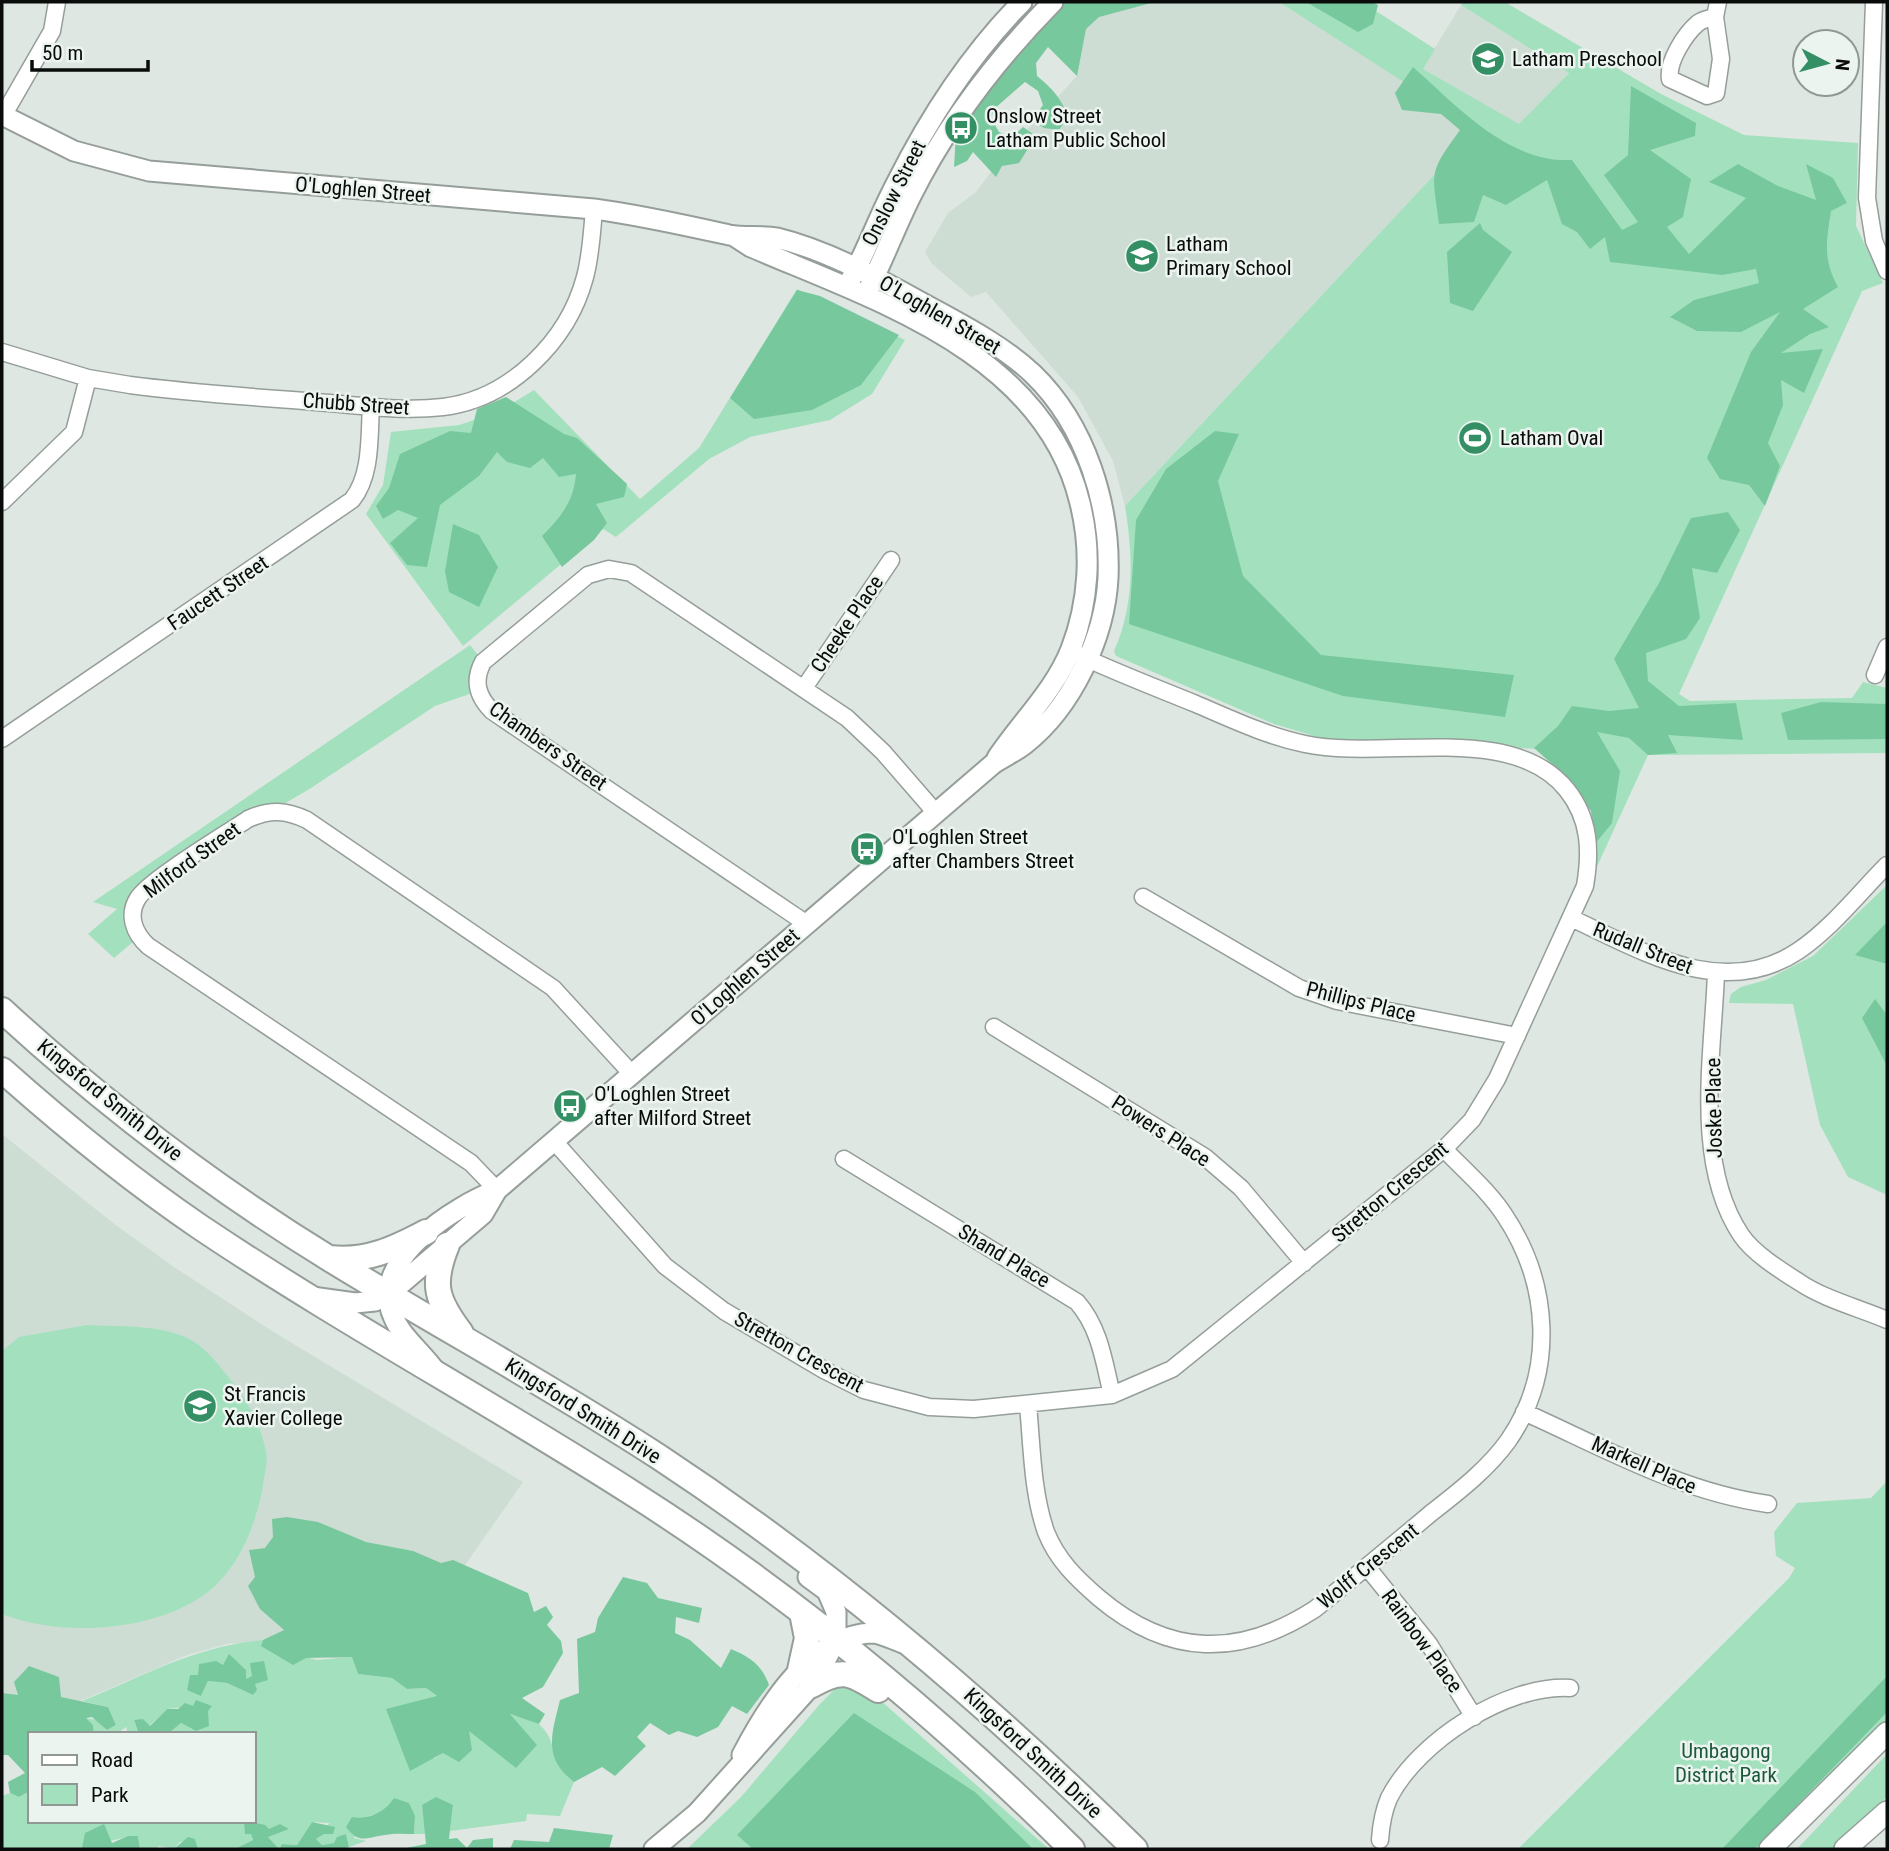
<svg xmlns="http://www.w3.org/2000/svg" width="1889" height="1851" viewBox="0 0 1889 1851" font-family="'Roboto Condensed',sans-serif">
  <rect width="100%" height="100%" fill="#dfe7e2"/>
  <!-- built -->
  <path fill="#cdddd4" d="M1081 2H1279L1478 128 1125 506 1113 461 1078 397 986 292 971 297 932 264 925 252 948 213 976 192 1001 158 1077 76 1043 41Z
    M1461 5 1569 73 1519 125 1422 69Z
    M2 1134 113 1223 174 1267 272 1331 523 1482 394 1667 231 1643 187 1655 71 1705 2 1726Z"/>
  <!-- green -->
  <path fill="#a3e1be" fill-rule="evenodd" d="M1279 2H1362L1435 49 1423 69 1519 124 1569 73 1461 5 1462 2H1505L1661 94 1744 135 1858 143 1856 226 1883 283 1862 291 1679 694 1690 701 1852 698 1863 682 1887 688V753L1648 755 1595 871 1596 808 1539 749 1321 738 1274 724 1116 656 1114 651C1135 604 1133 556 1125 506L1477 129Z
    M797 289 905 340 872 394 830 420 750 437 709 459 616 537 603 529 463 646 366 514 383 485 391 432 459 425 498 412 534 390 640 499 699 448Z
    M470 645 478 655H490L478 691 435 706 311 788 152 882 130 907 126 930 133 942 114 958 88 934 117 909 93 902Z
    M1887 885V1195L1848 1177 1820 1125 1793 1004 1729 1003 1731 994 1741 987 1766 980 1813 956Z
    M87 1325C119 1327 157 1324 187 1338 206 1347 219 1365 232 1382 249 1402 261 1426 266 1452 268 1460 265 1470 264 1479 258 1521 239 1572 201 1597 149 1632 59 1637 2 1614V1351L19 1337Z
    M1887 1481V1724L1763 1849H1518L1789 1578 1795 1568 1776 1556 1774 1532 1797 1503 1871 1498Z
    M263 1640 261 1646 317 1660 352 1657 358 1674 392 1678 407 1689 426 1688 438 1697 434 1759 469 1731 508 1714C518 1717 533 1719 540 1725 560 1744 547 1762 574 1782L560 1816 527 1814 526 1821 450 1831 453 1805 422 1806 426 1834H414L415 1816 387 1810 360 1819 354 1838 366 1841 349 1847 346 1834 335 1843 322 1845 316 1839 324 1834 329 1823 312 1822 297 1845 282 1844 279 1849 268 1837V1830L251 1821H254V1734H168L181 1723 196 1731 193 1706 167 1709 149 1726 134 1720 139 1734H128L126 1727 116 1734H94L93 1725 85 1718 98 1720 107 1730 116 1725 108 1707 82 1701C144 1676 195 1646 263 1640ZM223 1665 246 1680 252 1676 253 1695 227 1683 208 1681 201 1696 198 1675Z
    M852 1684 872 1693 1049 1849H687L741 1797 819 1705 837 1687Z
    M1887 1754V1797L1832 1849H1797Z
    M30 1791V1821H247L244 1825 245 1834H251L253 1840 235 1849H198L195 1839 180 1842 174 1849 159 1846 156 1849H140L138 1836C123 1836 99 1845 82 1847L87 1849H2V1796L10 1793 19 1797Z"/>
  <!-- forest -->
  <path fill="#78c89e" d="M1066 2H1155L1099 17 1086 29 1077 76 1048 47 1036 63 1037 76C1052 88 1062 99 1068 117L1059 130 1044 128 1032 120 1043 105 1038 91 1025 82 994 109 991 118 999 132 1011 138 1023 127 1036 136 1019 163 1002 166 996 177 973 152 967 161 954 167 956 134 982 95Z
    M1306 2H1372L1378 5 1373 24 1358 32Z
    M1413 67C1458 107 1508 163 1572 160L1622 230 1638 222 1604 175 1628 155 1631 86 1696 123 1695 136 1650 150 1691 179 1683 217 1667 227 1689 254 1746 198 1709 182 1738 164 1778 186 1816 200 1806 164 1833 178 1847 203 1831 211C1826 243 1823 259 1838 287L1803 309 1829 327 1810 334 1781 353 1823 349 1804 393 1781 380 1783 405 1768 443 1780 466 1765 506 1749 485 1720 479 1707 458 1751 352 1780 312 1741 332 1697 331 1670 317 1694 300 1759 283 1756 269 1722 275 1610 262 1605 237 1590 249 1577 232 1562 224 1547 180 1506 205 1483 195 1474 222 1439 224C1432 171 1428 174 1460 130L1441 114 1402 110 1395 93Z
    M1480 223 1483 230 1512 252 1473 311 1450 303 1447 252Z
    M797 290 820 296 899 335 861 385 812 410 754 419 730 398Z
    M506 397 564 434 577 438 627 484 624 497 596 504 607 523 594 540 562 567 542 536C561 517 574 501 576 474L559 477 543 458 530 468 507 462 497 452 479 476 440 505 427 567 407 565 390 543 418 518 398 510 383 519 376 506 389 488 400 454 450 431 471 433 477 409Z
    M1215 431 1239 434 1218 481 1243 576 1321 655 1514 675 1505 717 1343 696 1129 624 1136 520 1166 469Z
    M1728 512 1740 530 1717 573 1692 568 1700 618 1686 639 1646 653 1648 681 1679 706 1736 703 1743 740 1668 735 1677 753 1648 755 1629 738 1597 732 1620 771 1612 823 1595 844 1591 811 1561 772 1534 748 1558 726 1572 706 1609 711 1639 708 1614 659 1659 583 1691 518Z
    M453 524 479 535 498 567 479 607 449 592 445 571Z
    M1821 702 1887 704V739L1788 740 1781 713Z
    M1887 922V964L1855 955Z
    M1875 999 1887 1015V1066L1862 1018Z
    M287 1517 318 1522 366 1542 413 1551 441 1563 453 1560 528 1593 534 1612 546 1606 553 1617 547 1625 561 1641 563 1653 543 1687 522 1698 545 1714 539 1724 510 1714 537 1745 516 1768 469 1731 472 1750 459 1762 443 1753 410 1771 386 1709 437 1696 426 1688 407 1689 392 1678 358 1674 352 1657 306 1658 293 1665 261 1646 263 1640 284 1630 260 1609 248 1586 255 1577 249 1550 265 1548 273 1537 272 1519Z
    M623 1577 647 1583 658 1598 702 1608 699 1623 676 1617 675 1633 690 1640 721 1668 731 1649C750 1657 762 1665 769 1685L747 1714 732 1706 718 1727 697 1737 678 1731 669 1735 650 1723 637 1737 646 1746 615 1776 602 1767 574 1782C542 1758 552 1733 560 1700L579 1693 577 1639 595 1632 598 1618Z
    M229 1654 246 1670V1679L252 1676 250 1663 264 1661 268 1680 255 1684 257 1690 253 1695 227 1683 208 1681 201 1696 187 1690 190 1675H198L199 1664 216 1661 223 1665Z
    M29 1666 59 1677 61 1697 108 1707 116 1725 107 1730 92 1717 86 1718 93 1725 94 1734H30V1791L19 1797 10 1793 8 1782 25 1773 8 1755H2V1693L18 1695 14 1682Z
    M1887 1676V1712L1755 1849H1722Z
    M196 1700 212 1706 208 1711 209 1726 196 1731 181 1723 168 1734H139L134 1720 143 1719 150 1726 167 1709H178L185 1703 193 1706Z
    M854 1713 975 1792 1033 1849H753L737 1835Z
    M436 1797 453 1805 449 1839 457 1838 467 1848 473 1840 493 1838V1849H401L426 1844 422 1805Z
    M394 1798 409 1803 415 1816 414 1834C405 1834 395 1833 385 1835 367 1837 359 1845 346 1827L352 1817C369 1820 385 1812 394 1798Z
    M247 1821 265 1825 269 1829 280 1824 289 1829 268 1837 279 1849 282 1844 297 1845 312 1822 335 1827 333 1834H324L316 1839 322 1845 334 1843 337 1837 346 1834 349 1847 344 1849H235L253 1840 251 1834H245L244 1825Z
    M104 1824 112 1843 128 1836H138L140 1849 82 1848 85 1833Z
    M554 1828 613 1835 609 1849H510L514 1840 549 1842Z
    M188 1837 195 1839 198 1849H174Z"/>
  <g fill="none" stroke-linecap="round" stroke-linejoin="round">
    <!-- minor casing -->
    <g stroke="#969e9a" stroke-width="19">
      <path id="minor" d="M1874 2 1867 198 1874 241 1887 271
        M1715 17C1710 18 1702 20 1698 23 1685 34 1667 62 1670 79L1707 96 1716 93 1721 59 1715 17 1718 2
        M3 116 52 31 57 2
        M2 352 88 378 130 385C191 393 253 397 316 402 358 405 401 412 443 407 510 399 568 341 585 277 591 255 592 231 594 209
        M2 502 74 432 88 378
        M1875 675 1887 647
        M804 688 891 560
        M2 739 352 500C372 475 369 437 371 406
        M1143 897 1299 988 1337 1001 1517 1036
        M1571 918C1642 951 1723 1001 1798 951 1832 928 1859 893 1887 865
        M807 924 492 711C477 696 473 681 483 662L588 575 609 569 631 573 847 718 883 752 936 813
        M1716 973C1713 1055 1693 1163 1741 1235 1753 1253 1780 1270 1799 1282 1824 1299 1859 1308 1887 1320
        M994 1027 1205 1157 1241 1188 1304 1263
        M554 1141 665 1266 724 1311 824 1370 864 1390 929 1407 974 1409 1112 1395 1172 1369 1444 1149 1472 1120 1497 1079 1585 886C1591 851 1590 819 1567 790 1512 721 1385 761 1305 744 1267 736 1231 719 1196 704 1157 688 1117 673 1079 655
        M844 1159 1077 1302C1100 1328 1104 1362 1112 1395
        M497 1190 471 1163 148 946C134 933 127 915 138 898 149 880 226 834 248 819 270 809 286 810 307 820L553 988 632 1074
        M1028 1405C1032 1446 1032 1492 1046 1532 1057 1560 1077 1579 1099 1598 1169 1657 1239 1658 1315 1609 1353 1578 1392 1546 1430 1514 1458 1492 1487 1470 1508 1441 1556 1372 1550 1284 1505 1216 1489 1191 1464 1170 1444 1149
        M1524 1412C1604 1448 1681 1492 1768 1504
        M1367 1567 1429 1644 1474 1717
        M1380 1840C1381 1825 1383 1812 1389 1798 1418 1741 1507 1684 1570 1688"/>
    </g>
    <!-- tertiary casing -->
    <g stroke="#969e9a" stroke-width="23">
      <path id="tertiary" d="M2 115 74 151 149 171 594 209C640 215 684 225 729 235 745 238 761 235 777 238 826 250 873 276 917 300 957 322 1000 343 1033 374 1086 425 1111 506 1108 578 1105 637 1072 707 1025 744 1015 752 1003 757 993 764L497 1190 483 1214 389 1294 375 1301 355 1303 312 1297
        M734 236 751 247C877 301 1044 353 1080 503 1092 551 1089 602 1071 649 1055 690 1021 722 997 758
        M851 279C868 247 880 214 897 182 930 116 971 54 1022 2
        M869 288C884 258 896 226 911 196 948 122 996 60 1053 2
        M436 1372C423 1353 401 1337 393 1316 368 1260 455 1206 497 1190
        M742 1755C767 1707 811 1635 872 1633 881 1633 894 1640 903 1643
        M654 1849 697 1813 812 1685 836 1641V1612L827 1591 808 1577"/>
    </g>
    <!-- secondary casing -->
    <g stroke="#969e9a" stroke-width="24">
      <path id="secondary" d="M1770 1849 1887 1733
        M1845 1849 1887 1812"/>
    </g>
    <!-- primary casing -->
    <g stroke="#969e9a" stroke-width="28">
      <path id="primary" d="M2 1010C103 1103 213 1187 330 1259 439 1326 552 1387 659 1457 832 1571 988 1704 1135 1849
        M2 1070C65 1126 131 1180 200 1227 340 1321 490 1402 632 1493 791 1594 939 1717 1072 1849
        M447 1245C431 1284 436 1300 461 1333
        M330 1258C366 1262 394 1249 426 1232
        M800 1670 807 1638 802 1613
        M812 1685C842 1668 850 1672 878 1690"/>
    </g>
    <!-- minor -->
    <use href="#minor" stroke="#fff" stroke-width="16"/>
    <!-- tertiary -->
    <use href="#tertiary" stroke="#fff" stroke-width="19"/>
    <!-- secondary -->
    <use href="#secondary" stroke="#fff" stroke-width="21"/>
    <!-- primary -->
    <use href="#primary" stroke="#fff" stroke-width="24"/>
  </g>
  <!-- icons -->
  <defs>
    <g id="school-disc" transform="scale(1.75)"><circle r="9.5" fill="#348f65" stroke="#ecf4ef"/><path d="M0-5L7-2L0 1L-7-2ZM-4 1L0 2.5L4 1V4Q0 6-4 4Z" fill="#fff"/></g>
    <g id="bus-disc" transform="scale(1.75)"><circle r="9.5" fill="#348f65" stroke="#ecf4ef"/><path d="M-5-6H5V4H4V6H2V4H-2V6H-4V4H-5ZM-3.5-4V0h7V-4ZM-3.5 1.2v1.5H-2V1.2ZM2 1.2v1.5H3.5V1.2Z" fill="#fff"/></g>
    <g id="stadium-disc" transform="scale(1.75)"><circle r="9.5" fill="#348f65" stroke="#ecf4ef"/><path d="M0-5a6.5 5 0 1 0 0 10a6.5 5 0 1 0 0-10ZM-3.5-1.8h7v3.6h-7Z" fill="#fff"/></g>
  </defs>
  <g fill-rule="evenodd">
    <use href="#school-disc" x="1488" y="59"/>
    <use href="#bus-disc" x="961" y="128"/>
    <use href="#school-disc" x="1142" y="256"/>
    <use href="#stadium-disc" x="1475" y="438"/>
    <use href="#bus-disc" x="867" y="849"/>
    <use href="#bus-disc" x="570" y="1106"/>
    <use href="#school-disc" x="200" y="1406"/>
  </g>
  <g text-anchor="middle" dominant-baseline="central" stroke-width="5" stroke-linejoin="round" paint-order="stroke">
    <!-- poi labels -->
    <g font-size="21" fill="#090c0a" stroke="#ecf4ef" text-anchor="start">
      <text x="1512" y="59">Latham Preschool</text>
      <text x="986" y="116">Onslow Street<tspan x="986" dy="24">Latham Public School</tspan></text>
      <text x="1166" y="244">Latham<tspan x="1166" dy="24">Primary School</tspan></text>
      <text x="1500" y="438">Latham Oval</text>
      <text x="892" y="837">O'Loghlen Street<tspan x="892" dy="24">after Chambers Street</tspan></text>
      <text x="594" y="1094">O'Loghlen Street<tspan x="594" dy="24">after Milford Street</tspan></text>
      <text x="224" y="1394">St Francis<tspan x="224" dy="24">Xavier College</tspan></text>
    </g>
    <!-- street labels -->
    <g font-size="21" fill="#090c0a" stroke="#ecf4ef">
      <text transform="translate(363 190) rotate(5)">O'Loghlen Street</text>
      <text transform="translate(894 193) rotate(-63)">Onslow Street</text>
      <text transform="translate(940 315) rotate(30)">O'Loghlen Street</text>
      <text transform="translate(356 404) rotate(4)">Chubb Street</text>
      <text transform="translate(218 593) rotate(-34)">Faucett Street</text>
      <text transform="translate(847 624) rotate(-56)">Cheeke Place</text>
      <text transform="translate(548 746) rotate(35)">Chambers Street</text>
      <text transform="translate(192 860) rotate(-36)">Milford Street</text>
      <text transform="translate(1643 948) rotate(22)">Rudall Street</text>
      <text transform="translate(745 977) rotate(-41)">O'Loghlen Street</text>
      <text transform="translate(1361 1002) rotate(14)">Phillips Place</text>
      <text transform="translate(110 1100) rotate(39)">Kingsford Smith Drive</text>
      <text transform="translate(1714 1108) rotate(-91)">Joske Place</text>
      <text transform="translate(1161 1131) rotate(33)">Powers Place</text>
      <text transform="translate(1390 1192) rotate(-40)">Stretton Crescent</text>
      <text transform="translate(1004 1256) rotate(31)">Shand Place</text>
      <text transform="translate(799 1352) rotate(29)">Stretton Crescent</text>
      <text transform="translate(583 1411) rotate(32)">Kingsford Smith Drive</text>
      <text transform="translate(1644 1465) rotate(24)">Markell Place</text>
      <text transform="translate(1368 1566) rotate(-39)">Wolff Crescent</text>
      <text transform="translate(1422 1641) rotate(54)">Rainbow Place</text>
      <text transform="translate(1033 1753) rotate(43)">Kingsford Smith Drive</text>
    </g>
    <!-- park labels -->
    <g font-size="21" fill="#1c583c" stroke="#ecf4ef">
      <text x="1726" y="1751">Umbagong<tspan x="1726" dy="24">District Park</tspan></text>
    </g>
  </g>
  <!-- border -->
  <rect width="1889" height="1851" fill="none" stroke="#090c0a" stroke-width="7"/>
  <!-- legend -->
  <rect x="28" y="1732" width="228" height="91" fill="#ecf4ef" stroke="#919793" stroke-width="2"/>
  <rect x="42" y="1755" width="35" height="10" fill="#ffffff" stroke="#919793" stroke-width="2"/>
  <text x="91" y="1767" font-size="21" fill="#090c0a">Road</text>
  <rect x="42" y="1784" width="35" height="21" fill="#a3e1be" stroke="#919793" stroke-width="2"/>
  <text x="91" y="1802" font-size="21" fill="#090c0a">Park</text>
  <!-- north arrow -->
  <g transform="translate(1826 63) rotate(96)"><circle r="33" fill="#ecf4ef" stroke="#919793" stroke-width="2"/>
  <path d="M0-5L12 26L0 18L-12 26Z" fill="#348f65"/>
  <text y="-10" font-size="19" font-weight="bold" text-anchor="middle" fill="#090c0a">N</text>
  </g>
  <!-- scale -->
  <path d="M32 60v10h116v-10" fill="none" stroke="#090c0a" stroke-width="3.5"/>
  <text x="42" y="60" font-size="21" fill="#090c0a" stroke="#ecf4ef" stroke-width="5" paint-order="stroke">50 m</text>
</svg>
